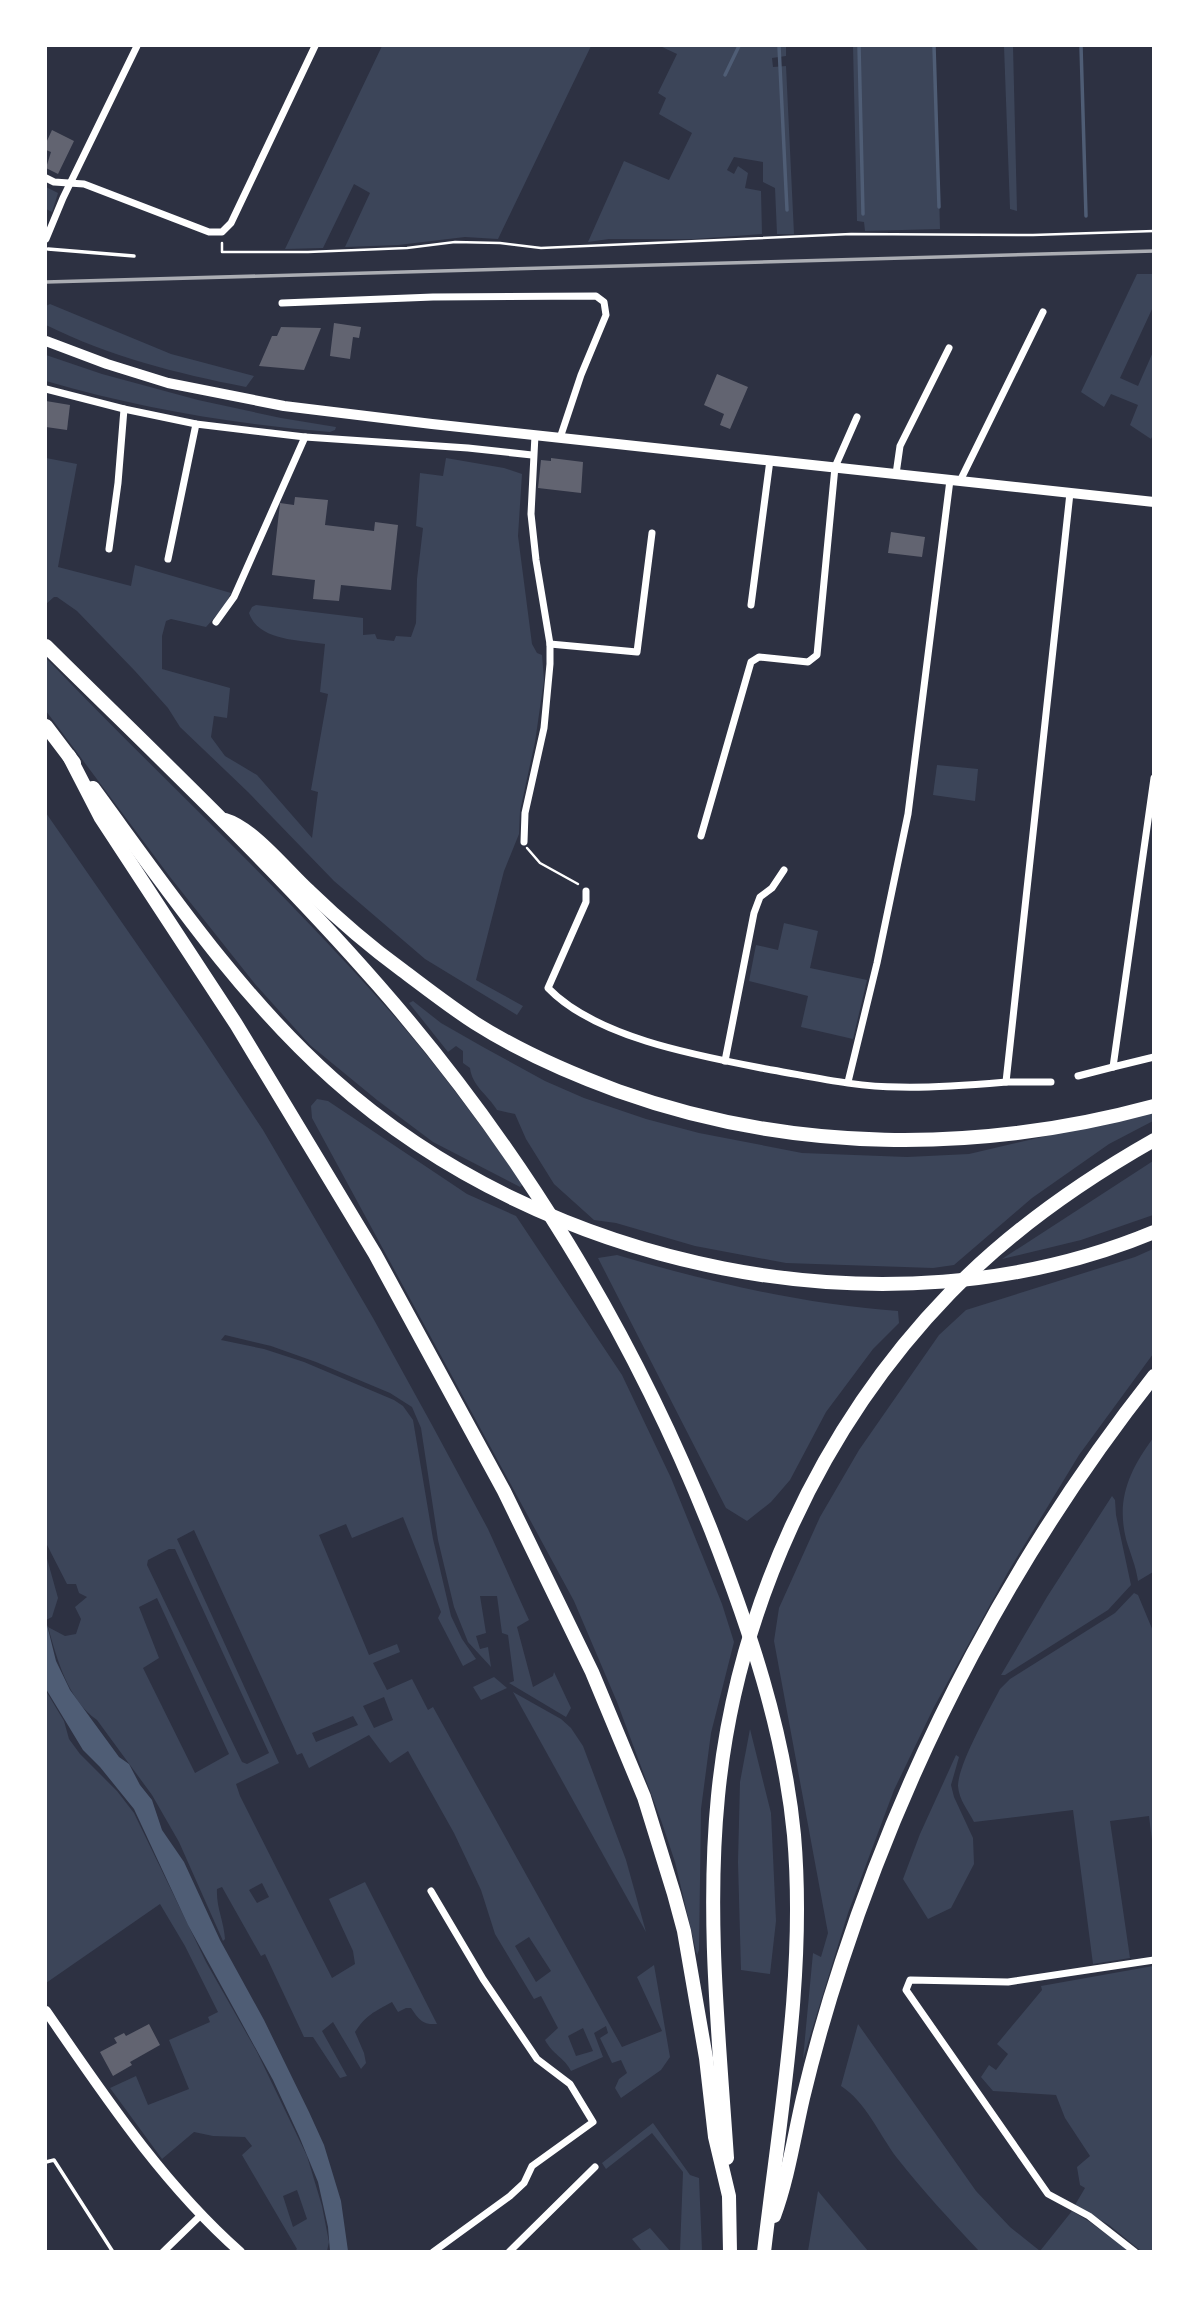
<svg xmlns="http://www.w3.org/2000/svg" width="1199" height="2297" font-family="'Work Sans',sans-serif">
<rect width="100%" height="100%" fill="#2d3142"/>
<!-- green -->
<g fill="#3c4559" fill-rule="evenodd">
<path d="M382 46H591L498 239 465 237 398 245 345 247 370 193 354 184 323 248 285 249Z"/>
<path d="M660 46H786V56L772 58 773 67 786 66 794 234H777L775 188 763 182V162L734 157 727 170 734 174 738 166 748 173 745 188 761 191 762 234 694 239H609L588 242 624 161 669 180 692 133 659 114 666 98 658 93 677 54Z"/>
<path d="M853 46H935L940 229 865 231 864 222 857 221Z"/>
<path d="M1004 46H1013L1017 211 1010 209Z"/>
<path d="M46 187 58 193 52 212 46 209Z"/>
<path d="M1137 274H1153V307L1120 378 1138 386 1153 352 1154 433 1151 439 1130 425 1138 405 1111 394 1104 407 1081 392Z"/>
<path d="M50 304 171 354 254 376 246 387C175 373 111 357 46 325V306Z"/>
<path d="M46 355 102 374 198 400 281 418 336 427 335 430 330 432C233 424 138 408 46 381Z"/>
<path d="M46 458 77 464 58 567 131 586 135 565 231 593 224 607 206 627 171 619 166 621 162 636V669L230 688 227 718 214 716 211 737 225 756 257 775 312 838 318 792 311 790 328 694 320 692 325 644C301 640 258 641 249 613L252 607 256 605 363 618V635L375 634 377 639 394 641 396 636 411 637 416 623 417 579 423 528 416 526 420 473 443 476 446 458 504 468 522 474 518 536 532 644 537 653 542 655 544 680 535 742 520 811 519 834 504 871 476 980 523 1006 517 1015 425 959 334 881 248 792 180 727 168 708 135 671 77 611 57 597H54L46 604Z"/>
<path d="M46 658C158 775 279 886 387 1008 436 1063 480 1124 523 1184L520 1187 433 1142 377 1100 310 1045 255 984 170 877 46 711Z"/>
<path d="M937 765 978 769 975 801 933 795Z"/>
<path d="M46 813 202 1038 263 1130 373 1318 432 1425 488 1529 529 1620 517 1627 533 1687 553 1676 554 1672 571 1708 566 1717 509 1683 514 1681 508 1635 502 1633 497 1596H480L486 1633 476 1636 480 1649 488 1647 491 1667 468 1642 454 1607 438 1540 421 1428 412 1407 390 1393 316 1362 271 1346 225 1335 221 1340 264 1349 304 1362 394 1400 403 1406 413 1420 433 1539 451 1616 462 1639 476 1659 463 1666 438 1618 441 1612 403 1517 352 1538 346 1524 319 1535 369 1655 397 1644 400 1652 373 1663 387 1690 412 1679 428 1710 433 1707 622 2047 662 2031 637 1977 654 1965 670 2057 661 2070 621 2098 615 2088 619 2079 627 2073 621 2060 612 2063 600 2038 608 2033 606 2026 594 2033 603 2057 571 2071C564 2057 553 2055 545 2040L558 2028 541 1996 534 1999 495 1934 481 1890 454 1833 408 1751 390 1763 369 1735 309 1768 302 1753 297 1755 194 1530 177 1539 279 1763 236 1784 240 1796 332 1978 355 1964 353 1951 329 1899 365 1882 437 2024C423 2025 419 2020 411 2008H406L398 2012 392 2002C374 2012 366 2015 355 2032L364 2053 366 2063 361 2069 333 2022 322 2031 347 2076 340 2078 313 2037H304L265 1954 261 1956 222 1887 217 1889C216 1907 224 1921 225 1939L223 1941 179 1842 152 1795 97 1720C68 1700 57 1659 48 1627L65 1636 76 1634 81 1619 75 1607 87 1597 79 1593 76 1584H67L46 1543ZM169 1549H175L269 1753 247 1764 242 1762 147 1565 148 1560ZM157 1598 229 1754 195 1773 143 1668 159 1658 139 1607ZM384 1697 393 1720 374 1728 363 1706ZM353 1716 358 1725 316 1742 312 1733ZM262 1883 269 1897 257 1903 249 1890ZM529 1937 551 1971 536 1982 515 1946ZM583 2028 593 2051 576 2056 568 2036Z"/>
<path d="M784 923 818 931 810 968 867 980 853 1039 801 1027 808 996 749 981 756 945 778 950Z"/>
<path d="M413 1001 441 1023 483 1047 545 1081 584 1098 646 1119 699 1133 802 1153 907 1157 969 1154 1153 1111V1121L1109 1144 1032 1198 954 1265 933 1268 786 1263 695 1246 616 1223 594 1220 554 1184 526 1139 515 1114 497 1110C488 1095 472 1086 470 1068L463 1063V1051L456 1046 448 1052 409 1003Z"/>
<path d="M317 1099 328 1101 467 1194 516 1216 622 1375 671 1478 722 1604 734 1642 711 1733 701 1809 699 1950 697 1955 675 1862 662 1823 617 1702 574 1601 312 1118 311 1106Z"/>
<path d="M1153 1161V1215L1081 1240 1002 1259Z"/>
<path d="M1153 1249V1354L1079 1455 1008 1572 934 1707 894 1790 848 1913 803 2059 813 1953 821 1957 828 1933 774 1641 779 1608 820 1517 859 1450 939 1335 966 1310 1135 1257Z"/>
<path d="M617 1255C709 1282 801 1304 898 1311L899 1323 873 1349 826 1412 790 1480 771 1502 747 1521 726 1508 598 1258Z"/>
<path d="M1153 1438V1572L1138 1581C1136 1566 1130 1553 1126 1539 1116 1498 1130 1470 1153 1438Z"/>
<path d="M1112 1496 1115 1500 1116 1515 1131 1585 1108 1610 1005 1675H1001L1047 1597Z"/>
<path d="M46 1555 58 1598 52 1617 46 1620Z"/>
<path d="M1134 1593 1138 1595 1153 1631V1849L1149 1816 1110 1821 1130 1958 1093 1964 1073 1810 974 1822C968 1810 959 1800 958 1786 958 1765 989 1710 1000 1689L1010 1679 1115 1613Z"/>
<path d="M494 1677 507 1688 481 1700 473 1687Z"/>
<path d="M46 1691 64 1721 69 1739 80 1754 117 1791 134 1813 206 1962 257 2052 307 2156 322 2206 329 2242 327 2251H295L297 2249 242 2155 252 2146 245 2137 213 2136 194 2132 162 2159 110 2088 136 2076 148 2105 189 2089 169 2040 210 2022 208 2017 218 2012 185 1946 160 1904 46 1983ZM297 2190 307 2219 293 2227 283 2196Z"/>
<path d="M513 1692 561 1719 571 1728 583 1746 626 1860 646 1932Z"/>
<path d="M750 1729 771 1813 776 1921 770 1974 741 1970 738 1862 740 1782Z"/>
<path d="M956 1755 959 1757 951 1785 954 1797 973 1838 974 1864 951 1908 928 1919 903 1879 920 1834Z"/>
<path d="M1153 1966V2251H1141L1109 2225 1075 2205 1085 2188 1080 2185 1077 2167 1090 2156 1065 2118 1056 2095 993 2091 981 2077 989 2065 996 2070 1008 2054 997 2044 1042 1990 1041 1986Z"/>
<path d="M858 2024 976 2191 1010 2227 1040 2251 1072 2211 1090 2222 1129 2251H979C951 2221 923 2191 897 2158 879 2134 866 2102 841 2086Z"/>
<path d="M653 2123 690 2175 699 2178 702 2251H680L683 2172 652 2133 606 2169 602 2163Z"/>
<path d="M818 2191 868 2251H808Z"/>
<path d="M650 2228 670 2251H642L632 2239Z"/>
</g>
<!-- water -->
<path fill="#4f5d75" d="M46 1621 56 1661 70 1690 119 1757 129 1764 140 1785 152 1800 162 1830 184 1862 220 1940 264 2020 309 2112 324 2145 341 2201 348 2251H330L328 2227 318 2182 299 2136 273 2080 188 1925 134 1809 100 1767 83 1750 46 1689Z"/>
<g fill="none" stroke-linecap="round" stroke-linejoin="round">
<!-- stream -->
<g stroke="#4f5d75" stroke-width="3.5">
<path d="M779 46 787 210"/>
<path d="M859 46 863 214"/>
<path d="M934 46 939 207"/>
<path d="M1081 46 1086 216"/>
<path d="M725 75 739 46"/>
</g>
</g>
<!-- building -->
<g fill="#626471">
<path d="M52 130 74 141 58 174 46 168 51 152 46 150V143Z"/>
<path d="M334 323 361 327 359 338 353 337 350 359 330 356Z"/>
<path d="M281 327 321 328 304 370 259 366 272 336H277Z"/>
<path d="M717 374 748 387 730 429 720 425 724 414 704 405Z"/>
<path d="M46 401 70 405 67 430 46 427Z"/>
<path d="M551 458 583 462 581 493 538 488 541 460 551 461Z"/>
<path d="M295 497 328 500 325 525 374 531 375 522 398 525 391 590 341 585 339 601 313 599 315 580 272 575 280 503 294 505Z"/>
<path d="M891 532 925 537 922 557 888 553Z"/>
<path d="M149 2024 160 2045 130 2062 132 2065 113 2076 100 2052 117 2043 114 2038 124 2033 126 2036Z"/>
</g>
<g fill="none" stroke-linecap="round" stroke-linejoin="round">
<!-- path -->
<g stroke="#fff" stroke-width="2.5">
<path d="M222 243V252H308L407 248 455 242 500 243 541 248 851 234 1033 235 1154 231"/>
<path d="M527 848 540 863 578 884"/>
</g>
<!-- service -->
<g stroke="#fff" stroke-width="3.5">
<path d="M48 249 134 256"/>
<path d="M46 2162 54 2160 113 2252"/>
</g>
<!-- minor -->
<g stroke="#fff" stroke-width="7">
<path d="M46 178 54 182 84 184 209 232H222L231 223 315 46"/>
<path d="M46 239 63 198 137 46"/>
<path d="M282 303 433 297 596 296 604 302 606 315 581 375 560 438"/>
<path d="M46 389 124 409 196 424 305 437"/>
<path d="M896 474 900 446 949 348"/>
<path d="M960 481 1043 312"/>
<path d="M109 549 118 483 124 409"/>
<path d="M168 559 196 424"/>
<path d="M751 605 770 460"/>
<path d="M216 622 234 597 305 437 468 448 532 455"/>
<path d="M550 644 637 652 652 533"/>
<path d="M1154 778 1113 1067 1154 1057"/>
<path d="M701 836 751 662 759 657 808 662 817 655 835 467 857 417"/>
<path d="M524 842 525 813 544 728 550 664V644L536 560 531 514 535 435"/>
<path d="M586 891V902L548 988C597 1039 704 1057 772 1070 813 1077 856 1087 899 1087 935 1088 970 1085 1006 1082"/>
<path d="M725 1061 754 913 760 897 772 888 784 870"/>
<path d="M1078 1076 1113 1067"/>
<path d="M848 1082 877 963 908 814 950 480"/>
<path d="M1051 1082H1006L1070 493"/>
<path d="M431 1891 483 1979 537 2059 570 2084 593 2122 532 2166 524 2183 510 2196 433 2252"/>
<path d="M163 2252 201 2215"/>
<path d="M509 2252 595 2167"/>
<path d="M1135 2252 1089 2216 1048 2194 906 1990 910 1980 1008 1982 1154 1960"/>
</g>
<!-- tertiary -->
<path stroke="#fff" stroke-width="10" d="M46 2011C104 2095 162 2183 240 2252"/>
<!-- secondary -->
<path stroke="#fff" stroke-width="10" d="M46 341 107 364 168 383 284 406 432 424 1154 502"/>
<!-- motorway -->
<g stroke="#fff" stroke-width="14">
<path d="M46 646C158 757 274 866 378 985 519 1146 632 1331 711 1530 749 1628 784 1730 794 1835 806 1973 780 2114 764 2252"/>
<path d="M46 726 74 763"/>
<path d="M69 756 101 818 236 1024 375 1254 504 1491 592 1672 644 1797 674 1894 684 1931 706 2058 715 2137 729 2196 730 2252"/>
<path d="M93 788C167 889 239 995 333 1079 545 1269 888 1343 1154 1232"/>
<path d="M225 820C253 828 287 871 309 891 338 919 369 946 402 970 426 988 449 1006 475 1023 519 1051 569 1073 618 1091 791 1153 977 1154 1154 1106"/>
<path d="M727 2158C719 2038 706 1917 718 1796 736 1611 820 1427 950 1293 1009 1232 1080 1182 1154 1140"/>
<path d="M774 2216C788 2178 794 2137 803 2098 814 2052 827 2006 842 1961 911 1750 1016 1551 1154 1376"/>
</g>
<!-- rail -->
<path stroke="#abadb3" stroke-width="3.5" d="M46 282 1154 251"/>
</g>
<!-- border -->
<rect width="1199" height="2297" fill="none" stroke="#ffffff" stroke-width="94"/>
</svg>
